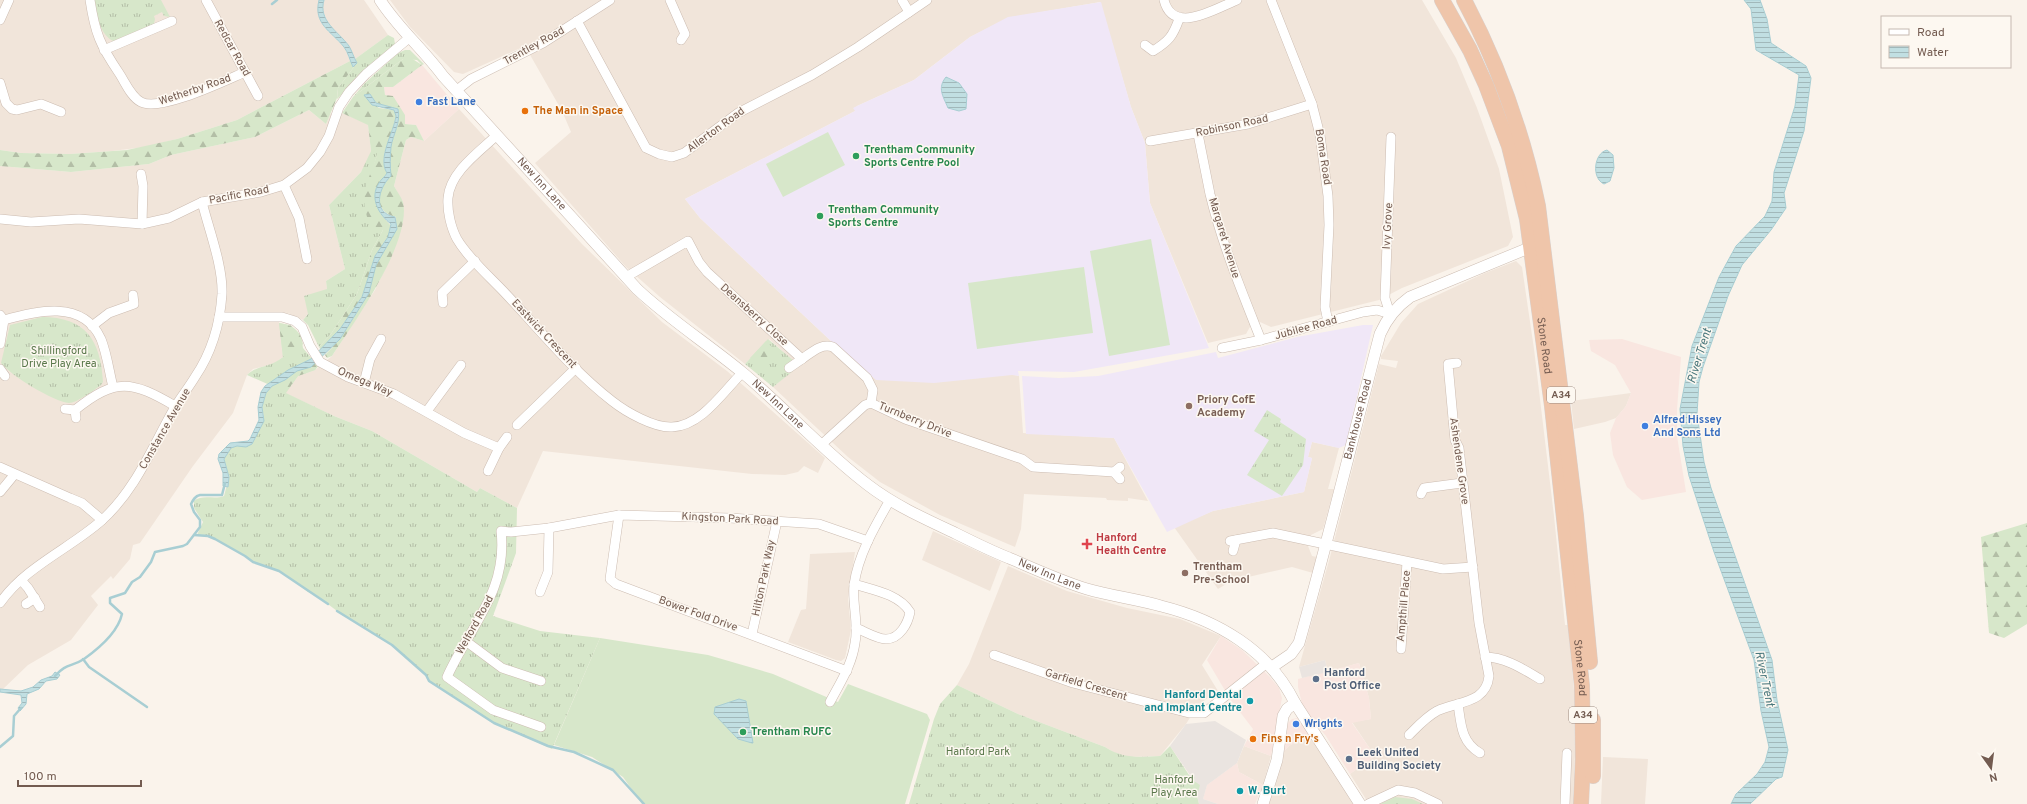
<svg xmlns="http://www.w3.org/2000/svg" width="2027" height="804" font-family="Overpass,sans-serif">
<defs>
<pattern id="grass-tufts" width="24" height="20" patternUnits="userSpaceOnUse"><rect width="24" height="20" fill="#d7e7ca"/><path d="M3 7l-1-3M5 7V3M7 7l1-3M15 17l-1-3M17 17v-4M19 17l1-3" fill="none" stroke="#b3bea6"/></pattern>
<pattern id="forest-firs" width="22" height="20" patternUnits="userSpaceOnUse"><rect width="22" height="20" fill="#d7e7ca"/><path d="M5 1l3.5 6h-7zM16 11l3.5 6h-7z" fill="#b3bea6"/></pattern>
<pattern id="water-rules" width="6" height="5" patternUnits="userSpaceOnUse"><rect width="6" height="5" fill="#c1dfe2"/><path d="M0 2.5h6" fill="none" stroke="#a1b8ba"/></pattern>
</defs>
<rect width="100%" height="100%" fill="#faf3eb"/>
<!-- residential -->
<g fill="#f1e5da">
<path d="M0 0H319L318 15 325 28 345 48 350 61 237 120 177 139 145 147 112 151 70 154 21 153 0 150Z"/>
<path d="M324 0H364L388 35 355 59 349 46 329 25 322 8Z"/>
<path d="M390 0H1422L1456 58 1477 108 1499 169 1513 237 1508 246 1402 288 1379 300 1271 327 1260 322 1251 325 1246 334 1208 343 1150 203 1145 143 1131 107 1100 2 1008 18 970 37 914 80 857 106 855 111 685 199 700 218 832 342 1019 376 1023 433 1114 438 1148 501 1128 498V501L1107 500 1106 498 1024 494 1021 529 1015 547 940 515 880 482 848 457 773 387 792 371 793 361 769 339 745 364 660 297 626 267 535 163 571 132 562 111 525 46 463 74 454 72 410 27Z"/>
<path d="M459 109 582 244 662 322 727 371 825 458 818 473 804 466 798 472 785 475 752 474 543 451 517 508 480 488 477 492 372 431 334 416 285 393 298 376 315 370 332 356 375 290 391 257 403 202 394 186 406 140 411 137 424 141Z"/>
<path d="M309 110 326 124 330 114 342 113 368 124 371 151 369 158 361 172 329 205 345 269 326 281 327 289 303 320 288 313 278 312 283 357 274 364 253 369 247 375 233 413 193 466 140 543 133 545 130 559 113 579 111 576 91 596 98 605 71 640 28 665 3 689H0V166L71 172 149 164 171 155 255 137Z"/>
<path d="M1516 261 1522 267 1534 349 1554 516 1565 625H1568L1574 690 1575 756 1573 804H1369L1350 774 1375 756 1352 722 1371 719 1369 698 1359 663 1328 672 1325 660 1299 667 1330 557 1379 364 1396 368 1398 361 1381 359V356L1401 323 1418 304 1485 273Z"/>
<path d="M1631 393 1626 406 1616 418 1605 422 1574 429 1571 401Z"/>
<path d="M1312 442 1339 448 1328 489H1334L1323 529 1311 535 1308 546 1312 556 1317 557 1313 573 1292 567 1231 581 1218 589 1174 527 1213 511 1304 492 1312 458 1308 457Z"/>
<path d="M933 531 1001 562 990 591 922 560Z"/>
<path d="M855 552 848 598 851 630 845 658 841 661 836 660 788 642 801 610 806 609 810 554Z"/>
<path d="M1008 566 1067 591 1127 608 1180 619 1221 636 1202 665 1218 691 1198 705 1186 724 1160 756 1127 757 1117 754 1105 747 1018 714 957 685 969 664Z"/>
<path d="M1310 734 1356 804H1269L1284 751 1289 746Z"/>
<path d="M1244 746 1271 756 1263 785 1239 772 1237 763Z"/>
<path d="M1603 757 1648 759 1645 804H1601Z"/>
</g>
<!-- commercial -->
<g fill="#f9e6e0">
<path d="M422 65 459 109 424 141 416 125 405 124 385 95 384 87H393Z"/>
<path d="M1622 339 1681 357 1677 410V436L1686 492 1642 500 1627 487 1613 455 1610 433 1616 418 1626 406 1631 393 1615 365 1591 351 1589 340Z"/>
<path d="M1221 636 1242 650 1269 676 1279 688 1282 698 1271 756 1244 746 1253 729 1230 699 1207 660Z"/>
<path d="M1359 663 1369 698 1371 719 1352 723 1375 756 1350 774 1326 736 1311 718 1302 704 1298 687V679Z"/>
<path d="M1298 718 1301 720 1310 734 1289 746 1284 751 1288 723 1292 719Z"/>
<path d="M1237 763 1239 772 1263 785 1255 804H1218L1203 799 1207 785Z"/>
</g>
<!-- industrial -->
<g fill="#eae4e0">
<path d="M1325 660 1328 672 1302 678 1299 667Z"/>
<path d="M1215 721 1246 740 1237 763 1207 785 1203 799 1218 804H1199L1194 781 1170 746 1186 724Z"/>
</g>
<!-- education -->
<g fill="#f0e7f7">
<path d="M1101 2 1131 107 1145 143 1150 203 1209 348 1074 372 1018 371 1019 376 1012 375 934 383 876 380 832 342 700 218 685 199 855 111 853 108 857 106 914 80 970 37 1008 17Z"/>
<path d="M1363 325H1373L1346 445 1339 448 1312 442 1308 457 1312 458 1304 492 1213 511 1167 532 1114 438 1026 434 1022 376 1059 378 1098 376 1216 352 1218 358 1297 337Z"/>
</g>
<!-- grass -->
<g fill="url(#grass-tufts)">
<path d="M95 0H161L170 17 164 16 162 12 154 16 155 19 154 24 113 41C99 33 98 17 94 2Z"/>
<path d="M388 35 394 38 395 44 337 99 338 88 357 63 355 59Z"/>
<path d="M405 50H410L424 64 422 65 417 60 403 59 353 97 365 83 398 53Z"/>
<path d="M371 151H377V155L372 172 383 230 372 250 357 294 331 334 319 347 308 325 303 320 308 314 304 296 327 289 326 281 345 269 329 205 361 172Z"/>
<path d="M42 317C85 317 101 340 103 382L101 385C94 390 77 403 69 403 54 402 10 375 1 363L10 325Z"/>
<path d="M279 323 290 325 296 330 301 336 303 348 318 366 315 370 298 376 286 393 334 416 372 431 477 492 480 488 517 508 516 553 493 616 540 631 600 638 552 749 494 723 429 681 426 675 392 645 337 611 316 595 308 592 285 574 253 562 245 556 215 539 208 536 197 535 203 522 194 508V501C202 494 215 500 224 496L229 477 224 459 231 448 255 439 264 417 262 407 266 393 272 386 247 375C257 365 270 368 283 357Z"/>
<path d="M768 339 794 361 793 371 773 387 745 364Z"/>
<path d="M1267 410 1281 419 1280 422 1306 439 1303 465 1282 496 1247 475 1269 440 1254 431Z"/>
<path d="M957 685 1018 714 1105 747C1124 759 1138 757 1160 756L1170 746 1189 775 1195 777 1194 781 1200 785 1197 796 1199 804H909L934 719 940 704Z"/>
<path d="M1395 797 1412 799 1423 804H1380Z"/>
</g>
<!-- forest -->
<g fill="url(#forest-firs)">
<path d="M411 58 422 65 393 87H384L385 95 393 96 405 115V124L416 125 424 141 411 137 406 140 394 186C397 191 401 197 403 202 412 242 354 323 332 356L327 358 325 355 340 339 369 293 375 265 394 234 396 217C372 211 377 189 391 176 390 166 390 157 391 147 393 134 401 123 397 109L376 103 370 94 365 95 379 108 394 110 396 113C397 129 376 156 387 173L378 185 375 202 380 213 391 226 388 237 375 256 362 297 340 329 321 350 319 347 331 334 357 294 372 250 383 230 369 224C359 191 367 186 377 155V151H371L368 125 342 113 353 97 403 59Z"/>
<path d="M350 61 353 67 357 63 338 88 337 98 326 124 309 110 255 137 171 155 149 164 71 172 0 166V150L21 153 70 154 127 150 177 139 237 120Z"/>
<path d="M279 323C292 325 300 330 303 344L299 349 283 357Z"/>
<path d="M766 341 774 349 775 356 771 363 761 365 750 358Z"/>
<path d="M315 363 318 366 315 370 298 376 285 393 272 386 285 380 297 371 311 367Z"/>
<path d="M2027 523V624L2004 638 1989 633 1981 537Z"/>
</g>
<!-- pitch -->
<g fill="#d7e7ca">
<path d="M828 132 845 165 783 197 766 164Z"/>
<path d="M1151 239 1170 345 1109 356 1090 251Z"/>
<path d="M1084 267 1093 333 977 349 968 283Z"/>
<path d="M600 638 708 655 773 674 838 702 848 684 927 714 930 720 905 804H642L623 777 592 757 554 745Z"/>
</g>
<!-- water -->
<g fill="url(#water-rules)" stroke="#a8ced3">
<path d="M319 0H324C318 21 338 31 349 46 352 51 354 58 357 63L353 67C350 61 348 52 344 47 331 31 313 24 319 0Z"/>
<path d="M1744 0H1760L1767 19 1771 43 1806 66 1811 78 1804 131 1784 193 1786 208 1771 230 1742 265 1728 296 1703 367 1699 382 1697 414 1704 462 1711 488 1772 660 1777 700 1788 750 1782 777 1776 779 1750 804H1731L1736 794 1757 774 1765 762 1769 747 1761 711 1754 660 1714 552 1689 476 1683 446 1680 409 1692 346 1719 277 1736 246 1765 216 1772 201 1774 172 1795 106 1799 75 1756 50 1751 9Z"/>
<path d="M946 77 959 83 967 94 966 109 959 111 948 108C943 96 937 88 946 77Z"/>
<path d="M370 94 376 103 398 109C401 123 393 134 391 147 390 157 390 166 391 176 378 188 372 213 395 217L397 229 376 265 369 293 340 339 311 367 297 371 285 380 272 386 266 393 262 407 264 421 252 444 246 447 237 446 231 448 224 459 229 477 228 487 223 486V473L218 459 219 454 230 443 248 441 250 439 259 420 258 407 261 392 265 386 288 370 311 359 340 329 362 297 375 256 388 237 391 224C379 215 369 198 379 183 381 179 385 177 387 173 377 158 394 132 396 116L394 110 372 105 364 95Z"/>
<path d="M1607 150 1613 155 1614 168 1610 181 1604 184C1591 178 1594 153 1607 150Z"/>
<path d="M55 672 60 675 57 679 46 681 39 689 27 694 26 704 20 711 18 708 22 703 21 695 0 692V689L21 691 33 687 41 680 52 676Z"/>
<path d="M739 699 746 701 753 743H752L738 739 714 714 715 707Z"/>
</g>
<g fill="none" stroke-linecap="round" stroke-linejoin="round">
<!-- stream -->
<g stroke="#a8ced3" stroke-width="2.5">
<path d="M272 4 277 0"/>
<path d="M194 535 208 536 215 539 245 556 253 562 279 571 328 604"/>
<path d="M337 611 392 645 426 675 429 681 494 723 548 746 574 752 613 770 644 804"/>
<path d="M83 659 89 667 147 707"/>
<path d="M55 676C66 663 72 667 84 659 98 649 118 632 122 614L110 603V598L125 593 132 582 140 577 151 562 155 552 183 546 187 544 200 527V520L194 512 191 504C193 500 195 496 200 495H222L225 483"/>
<path d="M0 747 13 736 14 716 21 708"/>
</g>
<defs>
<g id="minor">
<path d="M90 0C95 33 100 45 119 73 125 82 131 97 141 102 160 112 224 81 245 72"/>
<path d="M206 0 258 96"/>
<path d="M670 0 685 34 681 40"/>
<path d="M902 0 909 12"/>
<path d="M1164 0C1173 36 1216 8 1237 0"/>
<path d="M1271 0 1312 104 1320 135 1328 196 1329 225 1325 307 1328 322"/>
<path d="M0 20 9 0"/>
<path d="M577 21 646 148 659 154 672 157 684 153 738 113 812 75 858 47 927 0"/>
<path d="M1145 45 1153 51C1169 41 1173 36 1179 19"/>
<path d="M104 50 172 21"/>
<path d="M0 83 6 103 12 109 17 110 41 104 61 112"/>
<path d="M457 90 471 79 543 43 610 0"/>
<path d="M1198 134C1202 154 1206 174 1210 194 1222 244 1242 292 1261 340"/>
<path d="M497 135C479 152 450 172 448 198 447 211 451 228 457 239 468 258 490 277 505 293 540 330 572 370 612 401 626 412 654 428 672 427 701 426 723 392 742 373"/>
<path d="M1150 141 1248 124 1312 104"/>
<path d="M141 174 143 186 142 224"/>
<path d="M284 185 299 218 307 259"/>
<path d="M0 219 31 222 79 219 142 224 169 218 202 202 261 192 284 185 307 168 320 152 329 136 339 107 349 92 366 74 409 38"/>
<path d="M626 277 688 241 699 262 707 272 802 359C812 352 821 343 833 347L867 378 873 390 871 403"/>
<path d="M443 303 442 293 475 261"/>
<path d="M1390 314 1385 298 1391 137"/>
<path d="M0 315 4 320 0 344"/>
<path d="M219 317H282L295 321 302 327 310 346 320 362 348 377 394 394 464 433 499 448"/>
<path d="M4 320C36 311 83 299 101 339 107 354 109 371 113 387"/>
<path d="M92 326 109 313 134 304 133 295"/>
<path d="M1222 348 1261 340 1363 312 1377 310 1390 314"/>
<path d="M789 368 802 359"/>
<path d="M0 369 5 376"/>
<path d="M364 383 370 359 381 339"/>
<path d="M65 409 75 410"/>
<path d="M427 411 461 365"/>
<path d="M76 418 75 410C116 377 132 381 175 406"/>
<path d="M517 425 576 368"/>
<path d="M821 445 865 405 871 403 905 419 1022 459 1033 467 1114 472 1120 467"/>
<path d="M0 467 70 498 82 503 102 520"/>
<path d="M488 471 499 448 507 437"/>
<path d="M1114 472 1120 479"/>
<path d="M0 492 14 475"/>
<path d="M1421 494 1424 488 1462 483"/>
<path d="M619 515 610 579 616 584 847 671"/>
<path d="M1230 541 1273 533 1443 569 1473 567"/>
<path d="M1233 551 1236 540"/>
<path d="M21 580 28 588 40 607"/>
<path d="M854 584C873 590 899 594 910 612 908 623 900 639 886 639 877 639 864 631 856 628"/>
<path d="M540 592 548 572 549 528"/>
<path d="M0 603C25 567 69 549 101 521 136 490 152 447 175 407 181 397 189 387 195 377 212 352 220 324 222 294 223 266 209 230 202 202"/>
<path d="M26 604 35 598"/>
<path d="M752 634 777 521"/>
<path d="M467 642 502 668 541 681"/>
<path d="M1401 649 1407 562"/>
<path d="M994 655 1073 683 1189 713H1204L1267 663"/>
<path d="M1485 657C1505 657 1523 669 1540 679"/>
<path d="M830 702C840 683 852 665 855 643 859 624 852 604 854 585 858 555 875 526 890 500"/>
<path d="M1458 704C1461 724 1461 742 1480 753"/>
<path d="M541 727 493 710 447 677C470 626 508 591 501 531L511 532 549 528 619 515 730 518 819 524 868 541"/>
<path d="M1409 735C1418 726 1426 717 1437 711 1458 701 1486 704 1489 676L1479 623 1459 448 1455 440 1448 364 1457 363"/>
<path d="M1368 804 1398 790 1415 793 1438 804"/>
<path d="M1565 804 1567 753"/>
</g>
<g id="tertiary">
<path id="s1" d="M380 0C398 28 423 49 443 76L637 289C670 320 708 344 743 373 786 409 823 451 868 485 894 505 925 519 955 533 973 542 991 551 1009 558 1035 569 1061 581 1087 589 1111 596 1137 599 1161 606 1217 620 1269 650 1295 703L1360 804"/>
<path id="s2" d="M1272 667 1291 654 1299 643C1328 541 1353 437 1380 334 1387 318 1396 307 1410 297L1536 245"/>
<path d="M1263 804 1277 760 1283 716 1287 709 1295 703"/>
</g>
<g id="trunk">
<path id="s3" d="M1442 0 1470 50 1486 85 1509 146 1527 219 1552 406 1582 686 1583 759 1581 804"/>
<path d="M1464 0C1499 66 1523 133 1538 206L1576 516 1590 662"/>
<path d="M1593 776V720"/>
</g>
</defs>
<!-- minor casing -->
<use href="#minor" stroke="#ccbcb1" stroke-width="10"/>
<!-- tertiary casing -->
<use href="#tertiary" stroke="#ccbcb1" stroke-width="12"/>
<!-- trunk casing -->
<use href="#trunk" stroke="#d8d1ce" stroke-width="16"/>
<!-- minor -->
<use href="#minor" stroke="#fff" stroke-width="9"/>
<!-- tertiary -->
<use href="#tertiary" stroke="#fff" stroke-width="11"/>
<!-- trunk -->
<use href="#trunk" stroke="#efc5aa" stroke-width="15"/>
</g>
<!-- markers -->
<g fill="#3f7fe0" stroke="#fdf8f1" stroke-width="1.5">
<circle cx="419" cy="102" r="4"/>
<circle cx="1645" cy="426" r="4"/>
<circle cx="1296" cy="724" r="4"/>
</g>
<g fill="#e8710a" stroke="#fdf8f1" stroke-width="1.5">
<circle cx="525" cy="111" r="4"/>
<circle cx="1253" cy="739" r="4"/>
</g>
<g fill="#2e9e5b" stroke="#fdf8f1" stroke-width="1.5">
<circle cx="856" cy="156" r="4"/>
<circle cx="820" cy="216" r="4"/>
<circle cx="743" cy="732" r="4"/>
</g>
<g fill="#8d6e63" stroke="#fdf8f1" stroke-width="1.5">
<circle cx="1189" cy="406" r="4"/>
<circle cx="1185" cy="573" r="4"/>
</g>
<path fill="#e0444e" stroke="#fdf8f1" stroke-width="1.5" d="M1085 538h4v4h4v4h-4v4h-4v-4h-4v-4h4z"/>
<g fill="#5c6f8a" stroke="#fdf8f1" stroke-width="1.5">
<circle cx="1316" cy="679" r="4"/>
<circle cx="1349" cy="759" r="4"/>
</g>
<g fill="#0f9aa8" stroke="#fdf8f1" stroke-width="1.5">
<circle cx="1250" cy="701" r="4"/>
<circle cx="1240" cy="791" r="4"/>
</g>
<g text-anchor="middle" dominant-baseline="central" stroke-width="3" stroke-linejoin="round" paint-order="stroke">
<!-- shield labels -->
<g fill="#fdf8f1" stroke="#9c8a80" stroke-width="1">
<rect x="1547" y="387" width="28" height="16" rx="3"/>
<rect x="1569" y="707" width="28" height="16" rx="3"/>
</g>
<g font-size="10" font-weight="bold" fill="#735b50">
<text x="1561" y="395">A34</text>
<text x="1583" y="715">A34</text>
</g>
<!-- street labels -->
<g font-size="11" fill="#735b50" stroke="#fdf8f1">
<text transform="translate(534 46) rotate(-29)">Trentley Road</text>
<text transform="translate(232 48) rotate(61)">Redcar Road</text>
<text transform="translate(195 90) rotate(-19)">Wetherby Road</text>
<text transform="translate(1232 126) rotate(-12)">Robinson Road</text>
<text transform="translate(716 130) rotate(-36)">Allerton Road</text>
<text transform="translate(1323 157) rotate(81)">Boma Road</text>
<text stroke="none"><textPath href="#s1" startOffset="245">New Inn Lane</textPath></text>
<text transform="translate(239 195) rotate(-11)">Pacific Road</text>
<text transform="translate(1388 226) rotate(-87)">Ivy Grove</text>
<text transform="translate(1224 238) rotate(73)">Margaret Avenue</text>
<text transform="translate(754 315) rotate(42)">Deansberry Close</text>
<text transform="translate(1306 328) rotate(-15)">Jubilee Road</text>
<text transform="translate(544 334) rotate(47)">Eastwick Crescent</text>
<text stroke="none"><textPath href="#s3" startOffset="364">Stone Road</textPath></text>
<text transform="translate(365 382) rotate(23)">Omega Way</text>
<text stroke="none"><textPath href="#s1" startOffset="569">New Inn Lane</textPath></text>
<text stroke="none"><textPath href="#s2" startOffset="268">Bankhouse Road</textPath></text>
<text transform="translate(915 420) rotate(22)">Turnberry Drive</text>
<text transform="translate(165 429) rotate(-60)">Constance Avenue</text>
<text transform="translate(1459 461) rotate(82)">Ashendene Grove</text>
<text transform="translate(730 519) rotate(3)">Kingston Park Road</text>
<text stroke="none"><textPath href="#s1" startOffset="893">New Inn Lane</textPath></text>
<text transform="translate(764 578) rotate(-78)">Hilton Park Way</text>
<text transform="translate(1404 606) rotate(-85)">Ampthill Place</text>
<text transform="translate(698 614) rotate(20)">Bower Fold Drive</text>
<text transform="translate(475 625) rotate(-61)">Welford Road</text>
<text stroke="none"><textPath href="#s3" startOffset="688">Stone Road</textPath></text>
<text transform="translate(1086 685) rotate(17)">Garfield Crescent</text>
</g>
<!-- shop labels -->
<g font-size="11" font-weight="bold" fill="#366cbe" stroke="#fdf8f1" text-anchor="start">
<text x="427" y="102">Fast Lane</text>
<text x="1653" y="420">Alfred Hissey<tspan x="1653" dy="13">And Sons Ltd</tspan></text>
<text x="1304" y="724">Wrights</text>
</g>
<!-- food labels -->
<g font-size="11" font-weight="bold" fill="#c56008" stroke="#fdf8f1" text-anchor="start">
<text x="533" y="111">The Man in Space</text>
<text x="1261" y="739">Fins n Fry's</text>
</g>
<!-- leisure labels -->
<g font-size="11" font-weight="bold" fill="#27864d" stroke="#fdf8f1" text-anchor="start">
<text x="864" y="150">Trentham Community<tspan x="864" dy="13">Sports Centre Pool</tspan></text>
<text x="828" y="210">Trentham Community<tspan x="828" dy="13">Sports Centre</tspan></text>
<text x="751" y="732">Trentham RUFC</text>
</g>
<!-- park labels -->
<g font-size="11" fill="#59774a" stroke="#fdf8f1">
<text x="59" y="351">Shillingford<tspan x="59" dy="13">Drive Play Area</tspan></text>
<text x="978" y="752">Hanford Park</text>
<text x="1174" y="780">Hanford<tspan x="1174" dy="13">Play Area</tspan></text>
</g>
<!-- education labels -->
<g font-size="11" font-weight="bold" fill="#785e54" stroke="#fdf8f1" text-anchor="start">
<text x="1197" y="400">Priory CofE<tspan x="1197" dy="13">Academy</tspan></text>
<text x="1193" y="567">Trentham<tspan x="1193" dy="13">Pre-School</tspan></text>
</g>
<!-- health labels -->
<g font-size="11" font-weight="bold" fill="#be3a42" stroke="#fdf8f1" text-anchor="start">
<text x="1096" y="538">Hanford<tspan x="1096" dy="13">Health Centre</tspan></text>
</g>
<!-- service labels -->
<g font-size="11" font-weight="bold" fill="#4e5e75" stroke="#fdf8f1" text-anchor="start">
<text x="1324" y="673">Hanford<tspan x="1324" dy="13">Post Office</tspan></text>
<text x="1357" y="753">Leek United<tspan x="1357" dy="13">Building Society</tspan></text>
</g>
<!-- culture labels -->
<g font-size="11" font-weight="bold" fill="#0d838f" stroke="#fdf8f1" text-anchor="end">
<text x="1242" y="695">Hanford Dental<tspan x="1242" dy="13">and Implant Centre</tspan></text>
<text x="1248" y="791" text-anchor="start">W. Burt</text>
</g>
<!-- water labels -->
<g font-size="12" font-style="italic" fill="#49777c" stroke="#fdf8f1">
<text transform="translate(1700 356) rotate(-73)">River Trent</text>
<text transform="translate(1764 679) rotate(78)">River Trent</text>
</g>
</g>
<!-- legend -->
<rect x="1881" y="16" width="130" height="52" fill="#fdf8f1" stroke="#c6b9b1"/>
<rect x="1889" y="29" width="20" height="6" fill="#ffffff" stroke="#c6b9b1"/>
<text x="1917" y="36" font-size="12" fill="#735b50">Road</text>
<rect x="1889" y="46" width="20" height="12" fill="url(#water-rules)" stroke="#c6b9b1"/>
<text x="1917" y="56" font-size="12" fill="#735b50">Water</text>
<!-- north arrow -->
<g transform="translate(1991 768) rotate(166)" stroke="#fdf8f1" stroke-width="3" paint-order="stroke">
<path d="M0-3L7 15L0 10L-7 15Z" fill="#735b50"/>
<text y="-6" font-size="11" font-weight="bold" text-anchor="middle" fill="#735b50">N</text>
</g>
<!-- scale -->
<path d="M18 780v6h123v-6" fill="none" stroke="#735b50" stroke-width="2"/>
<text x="24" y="780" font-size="12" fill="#735b50" stroke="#fdf8f1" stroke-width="3" paint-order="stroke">100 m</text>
</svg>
